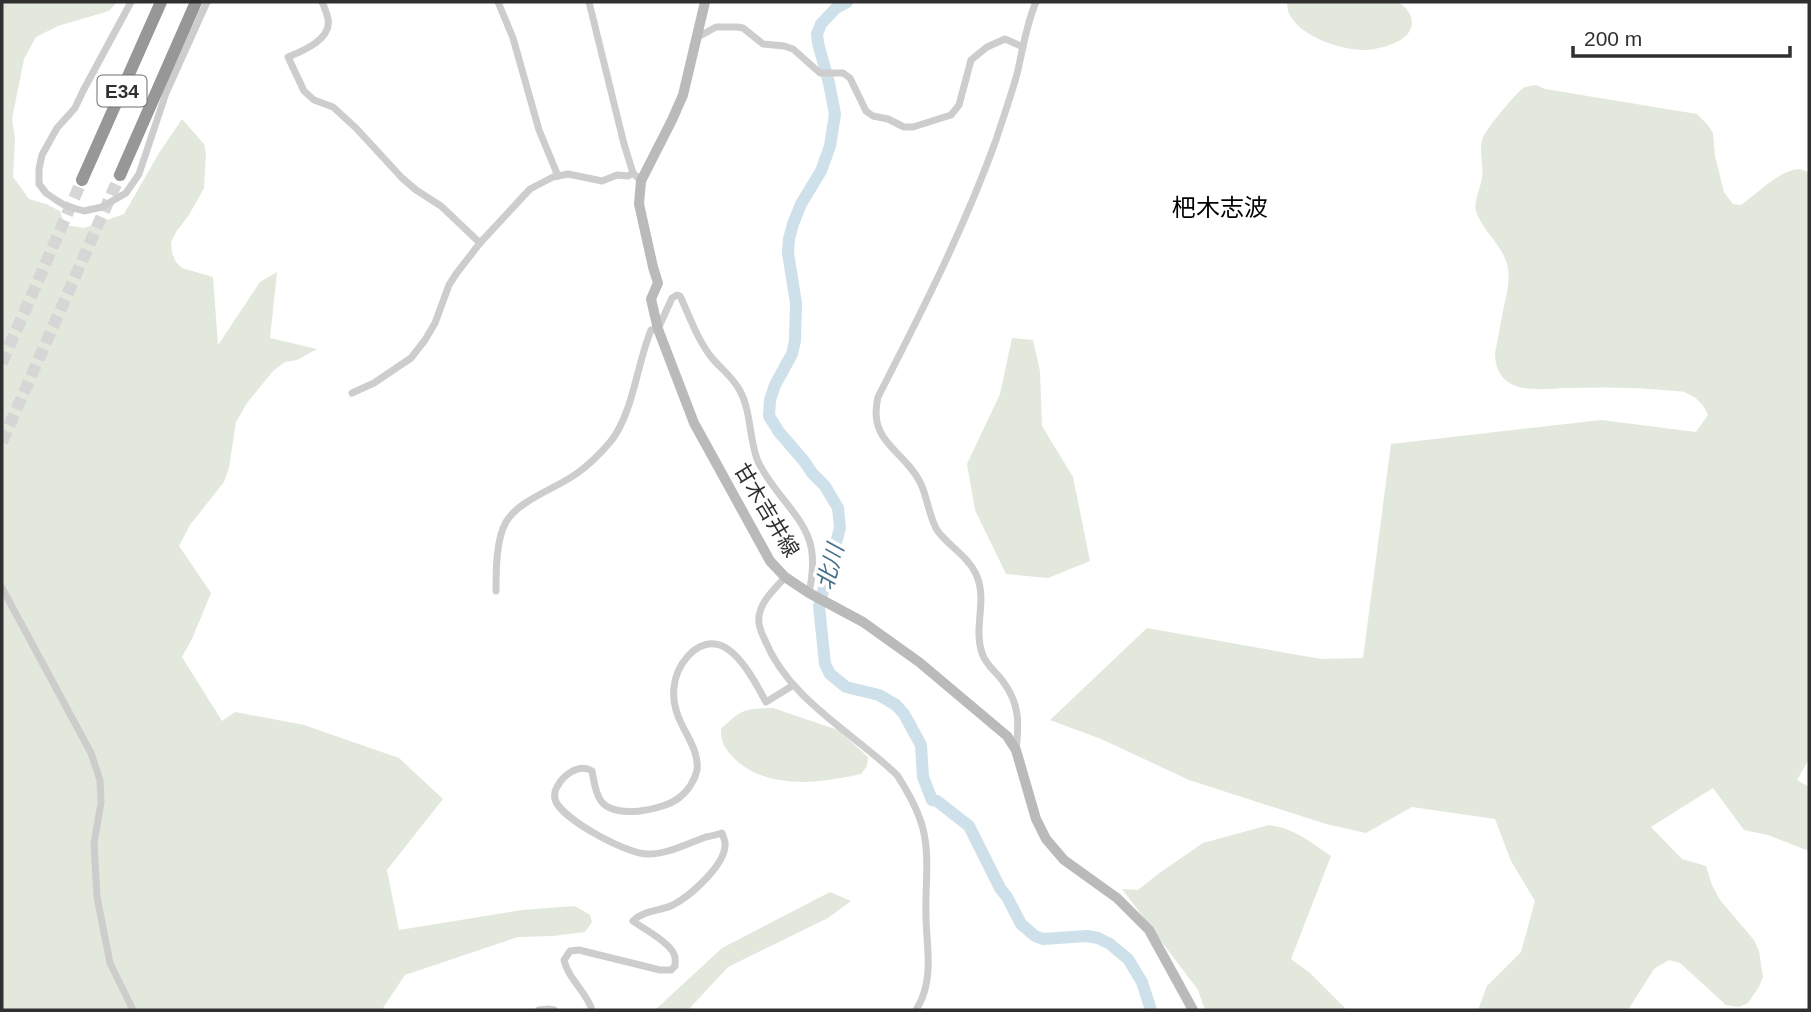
<svg xmlns="http://www.w3.org/2000/svg" width="1811" height="1012" font-family="Arial,'Noto Sans JP',sans-serif">
<rect width="100%" height="100%" fill="#fff"/>
<!-- green -->
<g fill="#e3e8dd">
<path d="M2 2H117L109 11 58 26 36 37 24 59 12 119 15 139 13 177 29 199 46 204 60 211 65 225 84 228 124 214 159 153 182 119 204 144 206 154 204 188 189 215 176 232 171 242 172 253 176 262 182 268 213 277 218 345 260 282 277 272 270 338 317 349 297 360 285 362 273 371 247 403 236 422 229 468 224 482 190 525 179 546 211 593 192 639 182 657 222 721 235 712 304 725 399 758 443 799 387 870 399 930 522 910 575 906 590 915 592 922 585 932 553 936 518 937 405 975 383 1008 384 1010H2Z"/>
<path d="M1287 2H1396C1404 5 1408 9 1411 17 1417 37 1391 46 1375 49 1350 54 1299 38 1289 13 1288 12 1287 3 1287 2Z"/>
<path d="M1536 85 1545 89 1697 114 1708 125 1713 133 1715 156 1724 192 1733 204 1741 205C1756 194 1780 170 1799 169 1801 169 1807 172 1809 172V759L1797 780 1809 787V851L1768 835 1744 830 1713 788 1651 827 1682 859 1706 866 1712 885 1720 900 1754 940 1759 951 1763 977 1759 987 1748 1003 1739 1007 1726 1005 1680 963 1669 960 1654 969 1628 1010H1478L1487 986 1521 952 1535 901 1511 861 1495 819 1412 807 1366 833 1326 824 1189 780 1101 739 1050 720 1147 628 1321 659 1363 658 1391 444 1601 420 1696 432 1708 415C1704 404 1696 397 1686 393 1679 390 1682 392 1675 391 1638 387 1604 387 1566 388 1550 389 1521 392 1508 382 1498 375 1495 364 1495 353 1498 339 1500 325 1503 311 1506 296 1510 284 1508 269 1505 247 1485 234 1477 214 1472 202 1481 189 1482 177 1484 165 1479 153 1482 140 1484 131 1518 90 1525 87 1526 87 1535 85 1536 85Z"/>
<path d="M1012 338 1033 340 1040 371 1042 426 1073 477 1090 561 1048 578 1006 574 975 510 967 464 1000 394Z"/>
<path d="M773 708 838 730 868 757 867 766 861 774C821 783 772 790 738 762 727 752 720 743 721 729 742 709 744 709 773 708Z"/>
<path d="M1269 825C1294 828 1311 842 1331 856L1291 959 1310 973 1347 1010H1205L1198 990 1122 889 1138 890 1158 874 1203 843Z"/>
<path d="M830 892 851 901 828 918 728 967 688 1010H655L722 948Z"/>
</g>
<g fill="none" stroke-linecap="round" stroke-linejoin="round">
<!-- river -->
<path stroke="#cee0e9" stroke-width="12" d="M847 2 836 8 821 24 817 34 818 43 829 83 835 114 830 146 821 171 801 204 793 224 789 239 788 253 796 303 795 341 792 354 775 385 770 400 769 416 779 432 804 461 812 473 825 486 838 508 840 528 819 606 825 664 830 674 846 687 879 695 896 705 904 714 921 745 923 777 932 800 937 801 969 826 1000 888 1007 897 1021 924 1035 936 1043 939 1087 936 1098 938 1110 944 1128 959 1142 982 1151 1010"/>
<!-- motorway-tunnel -->
<g stroke="#d6d6d6" stroke-width="12" stroke-dasharray="12 6" stroke-linecap="butt">
<path d="M2 363 82 180"/>
<path d="M2 442 120 175"/>
</g>
<!-- minor -->
<g stroke="#cdcdcd" stroke-width="7">
<path d="M131 2 83 91 75 108 57 128 42 155 39 169V184L46 193 56 200 66 206 84 211 102 207 126 193 139 174 166 93 207 2"/>
<path d="M322 2C324 7 327 13 328 19 332 39 303 51 288 57L304 91 314 100 333 107 356 128 402 178 416 190 441 206 480 243"/>
<path d="M498 2 513 38 539 130 558 176"/>
<path d="M589 2 624 144 633 173 641 181"/>
<path d="M698 37 716 27H737L743 28 763 44 784 46 793 49 820 73H843L850 78 866 111 873 116 888 119 904 127H913L951 115 959 105 971 60 987 47 1005 39 1023 47"/>
<path d="M352 393 374 383 411 358 425 340 435 323 449 285 456 274 480 243 530 189 553 177 568 174 602 181 617 175 628 176 633 173"/>
<path d="M785 577C777 587 763 599 760 612 757 620 760 630 764 638 788 699 851 731 897 775 908 792 918 809 923 829 930 857 925 886 926 915 926 938 931 962 926 985 924 995 921 1002 916 1010"/>
<path d="M2 588 91 753 100 780 101 803 94 843 97 897 110 963 133 1010"/>
<path d="M496 591C496 572 496 539 506 522 519 500 555 489 576 474 589 465 601 453 611 441 633 413 637 364 651 330L658 329 672 298 677 295 680 296C690 317 698 341 712 358 722 370 733 377 740 391 751 411 749 437 757 459 762 472 772 484 780 495 809 531 819 546 809 593"/>
<path d="M1016 750C1019 724 1020 705 1004 683 997 672 986 666 982 653 973 627 988 600 976 574 967 555 948 546 937 530 930 519 927 497 921 484 905 450 867 443 878 397 921 313 964 229 996 140 1003 118 1011 96 1017 74 1023 49 1026 25 1036 2"/>
<path d="M539 1010 548 1009 554 1010"/>
<path d="M592 1010C586 991 568 979 564 960L570 951 579 950 660 970H671L675 966C675 962 676 958 674 954 669 942 644 929 633 921 643 910 661 911 673 905 690 896 727 864 725 843 725 840 723 837 722 833 716 835 711 836 706 837 688 843 668 854 649 854 628 855 566 821 556 802 554 798 554 791 557 787 563 775 579 763 592 771 594 781 595 793 601 801 615 820 665 810 680 797 688 791 695 780 697 770 699 754 689 739 682 725 670 702 670 676 688 656 694 649 705 642 715 644 737 646 757 685 766 702L792 686"/>
</g>
<!-- secondary -->
<path stroke="#bababa" stroke-width="10" d="M705 2 683 95 672 120 641 181 639 204 653 267 658 283 651 299 658 329 694 423 770 561 785 577 809 593 863 622 919 662 1007 736 1016 750 1036 819 1046 839 1064 860 1117 898 1149 930 1193 1010"/>
<!-- motorway -->
<g stroke="#979797" stroke-width="12">
<path d="M120 175 196 2"/>
<path d="M82 180 161 2"/>
</g>
</g>
<g text-anchor="middle" dominant-baseline="central" stroke-width="7" stroke-linejoin="round" paint-order="stroke">
<!-- shield labels -->
<rect fill="#fff" stroke="#6e6e6e" stroke-width="2" x="97.5" y="75.5" width="49" height="31" rx="5"/>
<g font-size="19" font-weight="bold" fill="#303030">
<text x="122" y="91">E34</text>
</g>
<!-- street labels -->
<g font-size="21" fill="#303030" stroke="#fff">
<text transform="translate(767 510) rotate(59)">甘木吉井線</text>
</g>
<!-- water labels -->
<g font-size="23" font-style="italic" fill="#46728a" stroke="#fff">
<text transform="translate(830 567) rotate(-75)">北川</text>
</g>
<!-- quarter labels -->
<g font-size="24" fill="#000" stroke="#fff">
<text x="1220" y="207">杷木志波</text>
</g>
</g>
<!-- border -->
<rect width="1811" height="1012" fill="none" stroke="#303030" stroke-width="7"/>
<!-- scale -->
<path d="M1573 46v10h217v-10" fill="none" stroke="#303030" stroke-width="3.5"/>
<text x="1584" y="46" font-size="21" fill="#303030" stroke="#ffffff" stroke-width="5" paint-order="stroke">200 m</text>
</svg>
